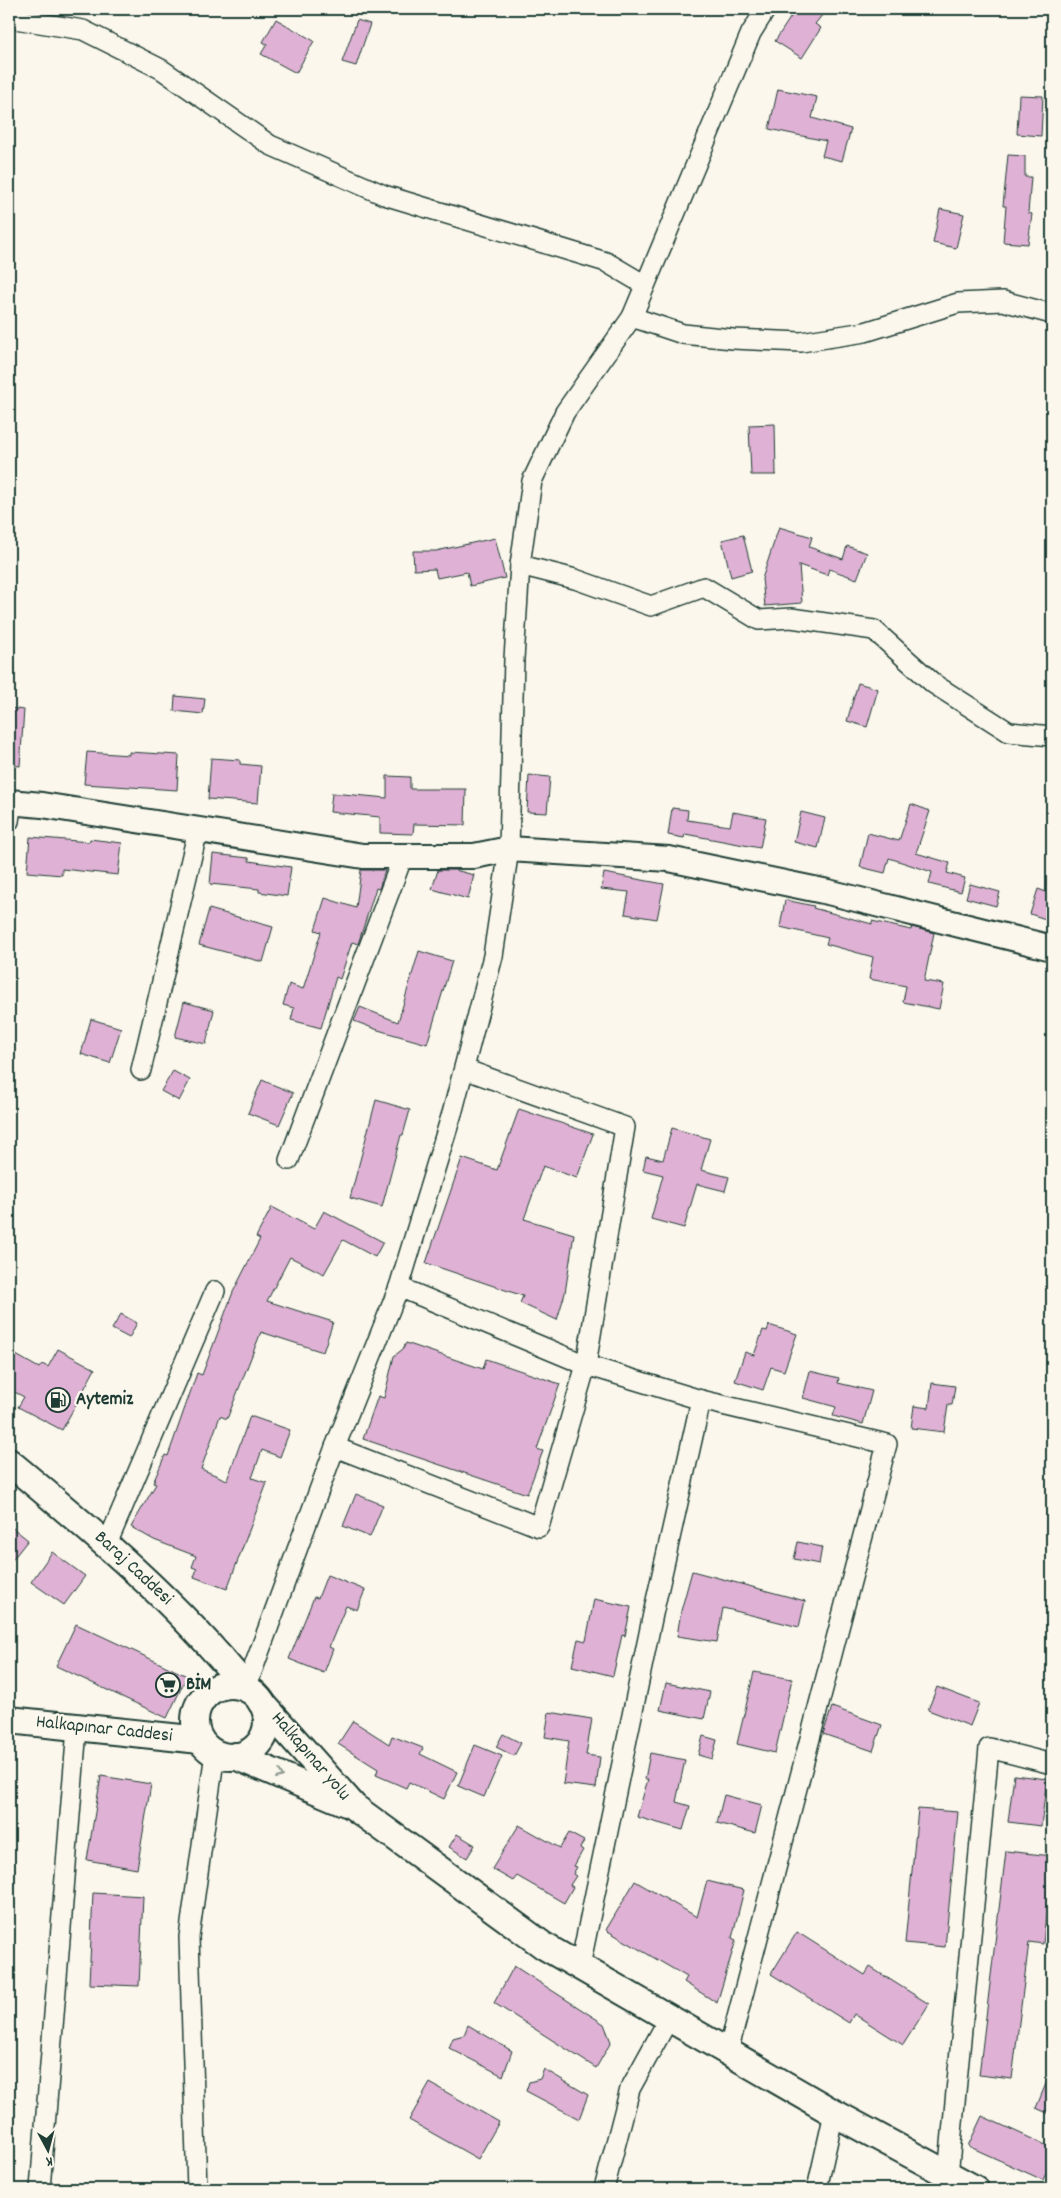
<svg xmlns="http://www.w3.org/2000/svg" width="1061" height="2198" font-family="Dekko,sans-serif">
<rect width="100%" height="100%" fill="#fbf7ec"/>
<filter id="ink" filterUnits="userSpaceOnUse"><feTurbulence type="fractalNoise" baseFrequency=".02" numOctaves="2"/><feDisplacementMap in="SourceGraphic" scale="10" xChannelSelector="R" yChannelSelector="G"/><feConvolveMatrix kernelMatrix="1 2 1 2 8 2 1 2 1" color-interpolation-filters="sRGB"/></filter>
<g filter="url(#ink)">
<!-- building -->
<g fill="#dfb1d4" stroke="#1f3d34">
<path d="M796 9H827L815 24 821 28 802 58 775 41Z"/>
<path d="M276 19 314 41 296 73 261 54 267 44 263 42Z"/>
<path d="M357 20 370 24 356 66 342 62Z"/>
<path d="M778 89 817 97 812 118 851 129 842 161 822 156 826 141 769 129Z"/>
<path d="M1019 95 1043 96 1041 136 1017 134Z"/>
<path d="M1008 155 1025 156V177H1031L1028 213 1032 214 1028 244 1003 242 1006 206H1003Z"/>
<path d="M940 209 964 214 956 248 933 243Z"/>
<path d="M775 424 776 475H751L749 425Z"/>
<path d="M779 527 812 537 809 547 843 559 847 546 867 553 857 579 829 569 827 575 799 565 802 603 765 606 762 579Z"/>
<path d="M743 535 752 571 731 577 722 540Z"/>
<path d="M495 538 505 578 470 586 467 572 437 578 435 569 414 570 413 551H436Z"/>
<path d="M858 683 878 689 867 727 847 721Z"/>
<path d="M175 696 205 699 203 714 174 711Z"/>
<path d="M9 708 24 710 20 766 9 765Z"/>
<path d="M87 752 129 755V752L179 755 177 790 84 784Z"/>
<path d="M211 758 240 760V764L261 766 258 803 208 799Z"/>
<path d="M529 775 550 777 547 813 527 812Z"/>
<path d="M387 776 410 777V789H466L465 825 414 824 413 834 380 833V817L330 812 332 793 387 798Z"/>
<path d="M911 804 930 811 916 853 950 863 947 873 965 878 961 892 929 884 932 872 889 858 885 873 860 867 868 833 899 841Z"/>
<path d="M672 808 688 810 687 820 730 826 733 812 766 818 760 848 685 834 684 838 668 835Z"/>
<path d="M801 812 825 818 818 848 794 842Z"/>
<path d="M30 837 89 842 90 839 122 843 118 875 62 869V875L27 872Z"/>
<path d="M213 854 249 858V861L291 867 287 896 259 892V889L210 884Z"/>
<path d="M361 870H385L379 889 376 888 358 944 352 942 340 979 336 977 321 1028 291 1020 294 1008 283 1005 289 984 303 989 321 932 315 930 325 898 356 908Z"/>
<path d="M438 870H455L474 875 468 899 432 889Z"/>
<path d="M604 873 664 884 657 919 625 914 629 892 601 889Z"/>
<path d="M970 884 1000 892 996 906 966 898Z"/>
<path d="M1038 889 1052 894V921L1030 914Z"/>
<path d="M785 900 814 906 813 908 872 924V921L911 930 912 927 934 933 924 981 944 984 939 1009 903 1002 906 986 869 979 873 957 826 944 828 938 780 927Z"/>
<path d="M209 909 273 927 263 962 199 945Z"/>
<path d="M419 951 452 961 427 1044 378 1030 354 1021 360 1007 398 1022Z"/>
<path d="M184 1002 214 1010 206 1044 175 1037Z"/>
<path d="M91 1019 121 1028 110 1063 81 1054Z"/>
<path d="M173 1071 190 1080 179 1101 161 1091Z"/>
<path d="M262 1080 293 1093 279 1125 248 1113Z"/>
<path d="M376 1100 410 1110 403 1135H401L382 1207 350 1198Z"/>
<path d="M519 1109 593 1134 577 1178 543 1166 524 1219 574 1234 565 1293 557 1320 520 1303 523 1296 426 1263 462 1158 497 1170Z"/>
<path d="M672 1128 710 1139 701 1170 729 1177 725 1191 697 1184 684 1228 651 1219 663 1175 643 1170 646 1156 663 1160Z"/>
<path d="M272 1207 314 1229 324 1211 383 1242 375 1257 343 1240 324 1274 290 1257 267 1301 333 1322 323 1352 261 1332 227 1419 220 1416 201 1469 227 1480 250 1416 290 1430 280 1457 262 1450 252 1478 267 1483 227 1589 194 1577 197 1569 192 1567 196 1556 154 1540 131 1527 156 1484 153 1483 165 1455 168 1456 197 1373 202 1375 233 1292 260 1239 256 1237Z"/>
<path d="M121 1314 137 1323 129 1338 112 1329Z"/>
<path d="M769 1325 797 1334 784 1371 771 1367 763 1390 735 1381 745 1352 754 1355 763 1330 767 1331Z"/>
<path d="M406 1343 483 1369 486 1359 560 1384 537 1449 543 1451 527 1494 363 1439 378 1396 384 1398 394 1356 403 1349Z"/>
<path d="M58 1349 95 1369 62 1430 18 1407 24 1397 9 1389V1351L39 1368 42 1364 48 1367Z"/>
<path d="M810 1371 839 1378 838 1383 872 1391 863 1424 833 1416 836 1407 803 1398Z"/>
<path d="M932 1383 955 1386 952 1405H948L944 1432 911 1428 914 1406 929 1408Z"/>
<path d="M356 1494 383 1505 370 1537 343 1526Z"/>
<path d="M9 1525 28 1540 9 1564Z"/>
<path d="M798 1542 822 1547 819 1564 794 1559Z"/>
<path d="M52 1552 85 1576 64 1605 31 1582Z"/>
<path d="M692 1571 805 1601 799 1627 723 1608 717 1642 677 1636 681 1611Z"/>
<path d="M327 1575 365 1590 357 1610 346 1606 329 1647 333 1649 324 1673 289 1659 314 1597 318 1598Z"/>
<path d="M594 1599 631 1607 625 1636 622 1635 613 1676 572 1666 578 1639 586 1641Z"/>
<path d="M76 1624 187 1676 167 1718 56 1666Z"/>
<path d="M754 1672 792 1679 775 1753 737 1744Z"/>
<path d="M666 1683 710 1692 704 1719 660 1710Z"/>
<path d="M937 1687 979 1703 970 1726 928 1710Z"/>
<path d="M832 1707 882 1725 873 1751 823 1734Z"/>
<path d="M549 1712 592 1719 586 1755 600 1757 596 1788 563 1784 569 1741 545 1737Z"/>
<path d="M353 1721 389 1744 392 1736 423 1748 420 1754 457 1772 444 1799 409 1782 406 1788 376 1775 378 1769 338 1744Z"/>
<path d="M503 1734 521 1743 514 1756 496 1747Z"/>
<path d="M703 1736 717 1740 712 1759 698 1755Z"/>
<path d="M475 1745 502 1756 484 1797 458 1786Z"/>
<path d="M650 1753 685 1760 676 1802 690 1806 683 1830 637 1817 648 1779H645Z"/>
<path d="M1014 1775 1047 1779 1041 1826 1008 1822Z"/>
<path d="M101 1776 151 1784 137 1869 87 1860Z"/>
<path d="M724 1795 762 1805 755 1833 717 1823Z"/>
<path d="M918 1809 958 1812 945 1947 905 1943Z"/>
<path d="M519 1825 560 1848 569 1833 584 1841 580 1848 583 1850 574 1866 577 1867 573 1874 576 1876 570 1885 573 1887 564 1903 517 1876 513 1881 492 1869Z"/>
<path d="M457 1834 475 1845 467 1858 449 1847Z"/>
<path d="M1006 1851 1052 1856 1043 1944 1029 1942 1012 2079 979 2075Z"/>
<path d="M635 1881 697 1917 707 1881 744 1890 732 1938 736 1940 717 2003 684 1982 687 1977 606 1930Z"/>
<path d="M93 1893 143 1896 139 1986 89 1984Z"/>
<path d="M797 1932 865 1975 870 1967 929 2004 903 2045 854 2014 849 2023 771 1974Z"/>
<path d="M514 1966 604 2024 611 2042 596 2068 494 2003Z"/>
<path d="M468 2025 512 2051 503 2076 449 2048 453 2038 464 2035Z"/>
<path d="M544 2069 588 2095 579 2119 526 2091 529 2082 540 2079Z"/>
<path d="M1052 2069V2115L1036 2108Z"/>
<path d="M430 2083 499 2122 478 2159 409 2120Z"/>
<path d="M982 2116 1052 2148V2160L1043 2180 968 2146Z"/>
</g>
<g fill="none" stroke-linecap="round" stroke-linejoin="round">
<defs>
<g id="minor">
<path d="M9 18 83 30 161 69 270 145 384 195 606 262 645 285"/>
<path d="M632 317 751 33 766 9"/>
<path d="M520 565 575 579 651 606 704 587 759 620 791 618 874 630 934 684 1009 732 1052 736"/>
<path d="M9 821 12 802"/>
<path d="M141 1070 198 830"/>
<path d="M289 1160 403 856"/>
<path d="M399 1287 586 1365 701 1400 887 1444 728 2052"/>
<path d="M335 1447 539 1527 586 1365 625 1127 464 1069"/>
<path d="M107 1544 215 1291"/>
<path d="M246 1688 335 1447 399 1287 453 1110 493 956 509 849 514 659 520 565 532 481 565 412 632 317 683 334 733 339 801 342 865 332 958 303 1003 301 1052 314"/>
<path d="M580 1966 653 1614 701 1400"/>
<path d="M948 2175 989 1748 1052 1764"/>
<path d="M40 2189 77 1728"/>
<path d="M197 2189 189 1937 215 1753"/>
<path d="M604 2189 630 2089 669 2018"/>
<path d="M817 2189 834 2113"/>
</g>
<path id="tertiary" d="M9 802 42 805 363 856H474L509 849 669 859 828 892 1052 948"/>
<g id="secondary">
<path d="M9 1462C93 1532 177 1602 246 1688"/>
<circle cx="231" cy="1721" r="36"/>
<path d="M261 1702 354 1807 544 1946 834 2113 975 2189"/>
<path d="M9 1720 200 1740"/>
<path d="M235 1756 346 1803"/>
</g>
</defs>
<!-- minor casing -->
<use href="#minor" stroke="#1f3d34" stroke-width="22"/>
<!-- tertiary casing -->
<use href="#tertiary" stroke="#1f3d34" stroke-width="28"/>
<!-- secondary casing -->
<use href="#secondary" stroke="#1f3d34" stroke-width="30"/>
<!-- minor -->
<use href="#minor" stroke="#fbf7ec" stroke-width="19"/>
<!-- tertiary -->
<use href="#tertiary" stroke="#fbf7ec" stroke-width="24"/>
<!-- secondary -->
<use href="#secondary" stroke="#fbf7ec" stroke-width="26"/>
</g>
<!-- one-way arrows -->
<defs><path id="oneway-chevron" d="M-2-3.5L2.5 0L-2 3.5" fill="none" stroke-width="1.6" stroke-linecap="round" stroke-linejoin="round" transform="scale(1.25)"/></defs>
<use stroke="#8d9a90" href="#oneway-chevron" transform="translate(280 1775) rotate(23)"/>
</g>
<!-- icons -->
<defs>
<symbol id="fuel-ring" viewBox="-11 -11 22 22"><circle r="9.5" fill="#fbf7ec" stroke="#1f3d34" stroke-width="1.5"/><path d="M-5.5-6h7V0h2V4h1.3V-2.5L3-4.5l.8-.8L6-3V5H2.5V1h-1V6h-7ZM-4.2-4.7v3.2H.2V-4.7Z" fill="#1f3d34"/></symbol>
<symbol id="supermarket-ring" viewBox="-11 -11 22 22"><circle r="9.5" fill="#fbf7ec" stroke="#1f3d34" stroke-width="1.5"/><path d="M-6-5.5h2.5l.6 2H6L4.5 2H-2.5L-4.4-4H-6ZM-1.5 3.2a1.3 1.3 0 1 0 .1 0ZM3 3.2a1.3 1.3 0 1 0 .1 0Z" fill="#1f3d34"/></symbol>
</defs>
<g fill-rule="evenodd">
<use href="#fuel-ring" x="44" y="1386" width="28" height="28"/>
<use href="#supermarket-ring" x="154" y="1671" width="28" height="28"/>
</g>
<g text-anchor="middle" dominant-baseline="central" stroke-width="4.5" stroke-linejoin="round" paint-order="stroke">
<!-- poi labels -->
<g font-size="19" font-weight="bold" fill="#1f3d34" stroke="#fbf7ec" text-anchor="start">
<text x="76" y="1400">Aytemiz</text>
<text x="186" y="1685">BİM</text>
</g>
<!-- street labels -->
<g font-size="19" fill="#1f3d34" stroke="#fbf7ec">
<text transform="translate(133 1569) rotate(43)">Baraj Caddesi</text>
<text transform="translate(104 1730) rotate(6)">Halkapınar Caddesi</text>
<text transform="translate(310 1757) rotate(49)">Halkapınar yolu</text>
</g>
</g>
<!-- margin -->
<rect width="1061" height="2198" fill="none" stroke="#fbf7ec" stroke-width="30"/>
<rect x="15" y="15" width="1031" height="2168" fill="none" stroke="#1f3d34" stroke-width="2" filter="url(#ink)"/>
<!-- north arrow -->
<g transform="translate(48 2150) rotate(173)" stroke="#fbf7ec" stroke-width="4" paint-order="stroke">
<path d="M0-4L9 19L0 12L-9 19Z" fill="#1f3d34"/>
<text y="-8" font-size="14" font-weight="bold" text-anchor="middle" fill="#1f3d34">K</text>
</g>
</svg>
